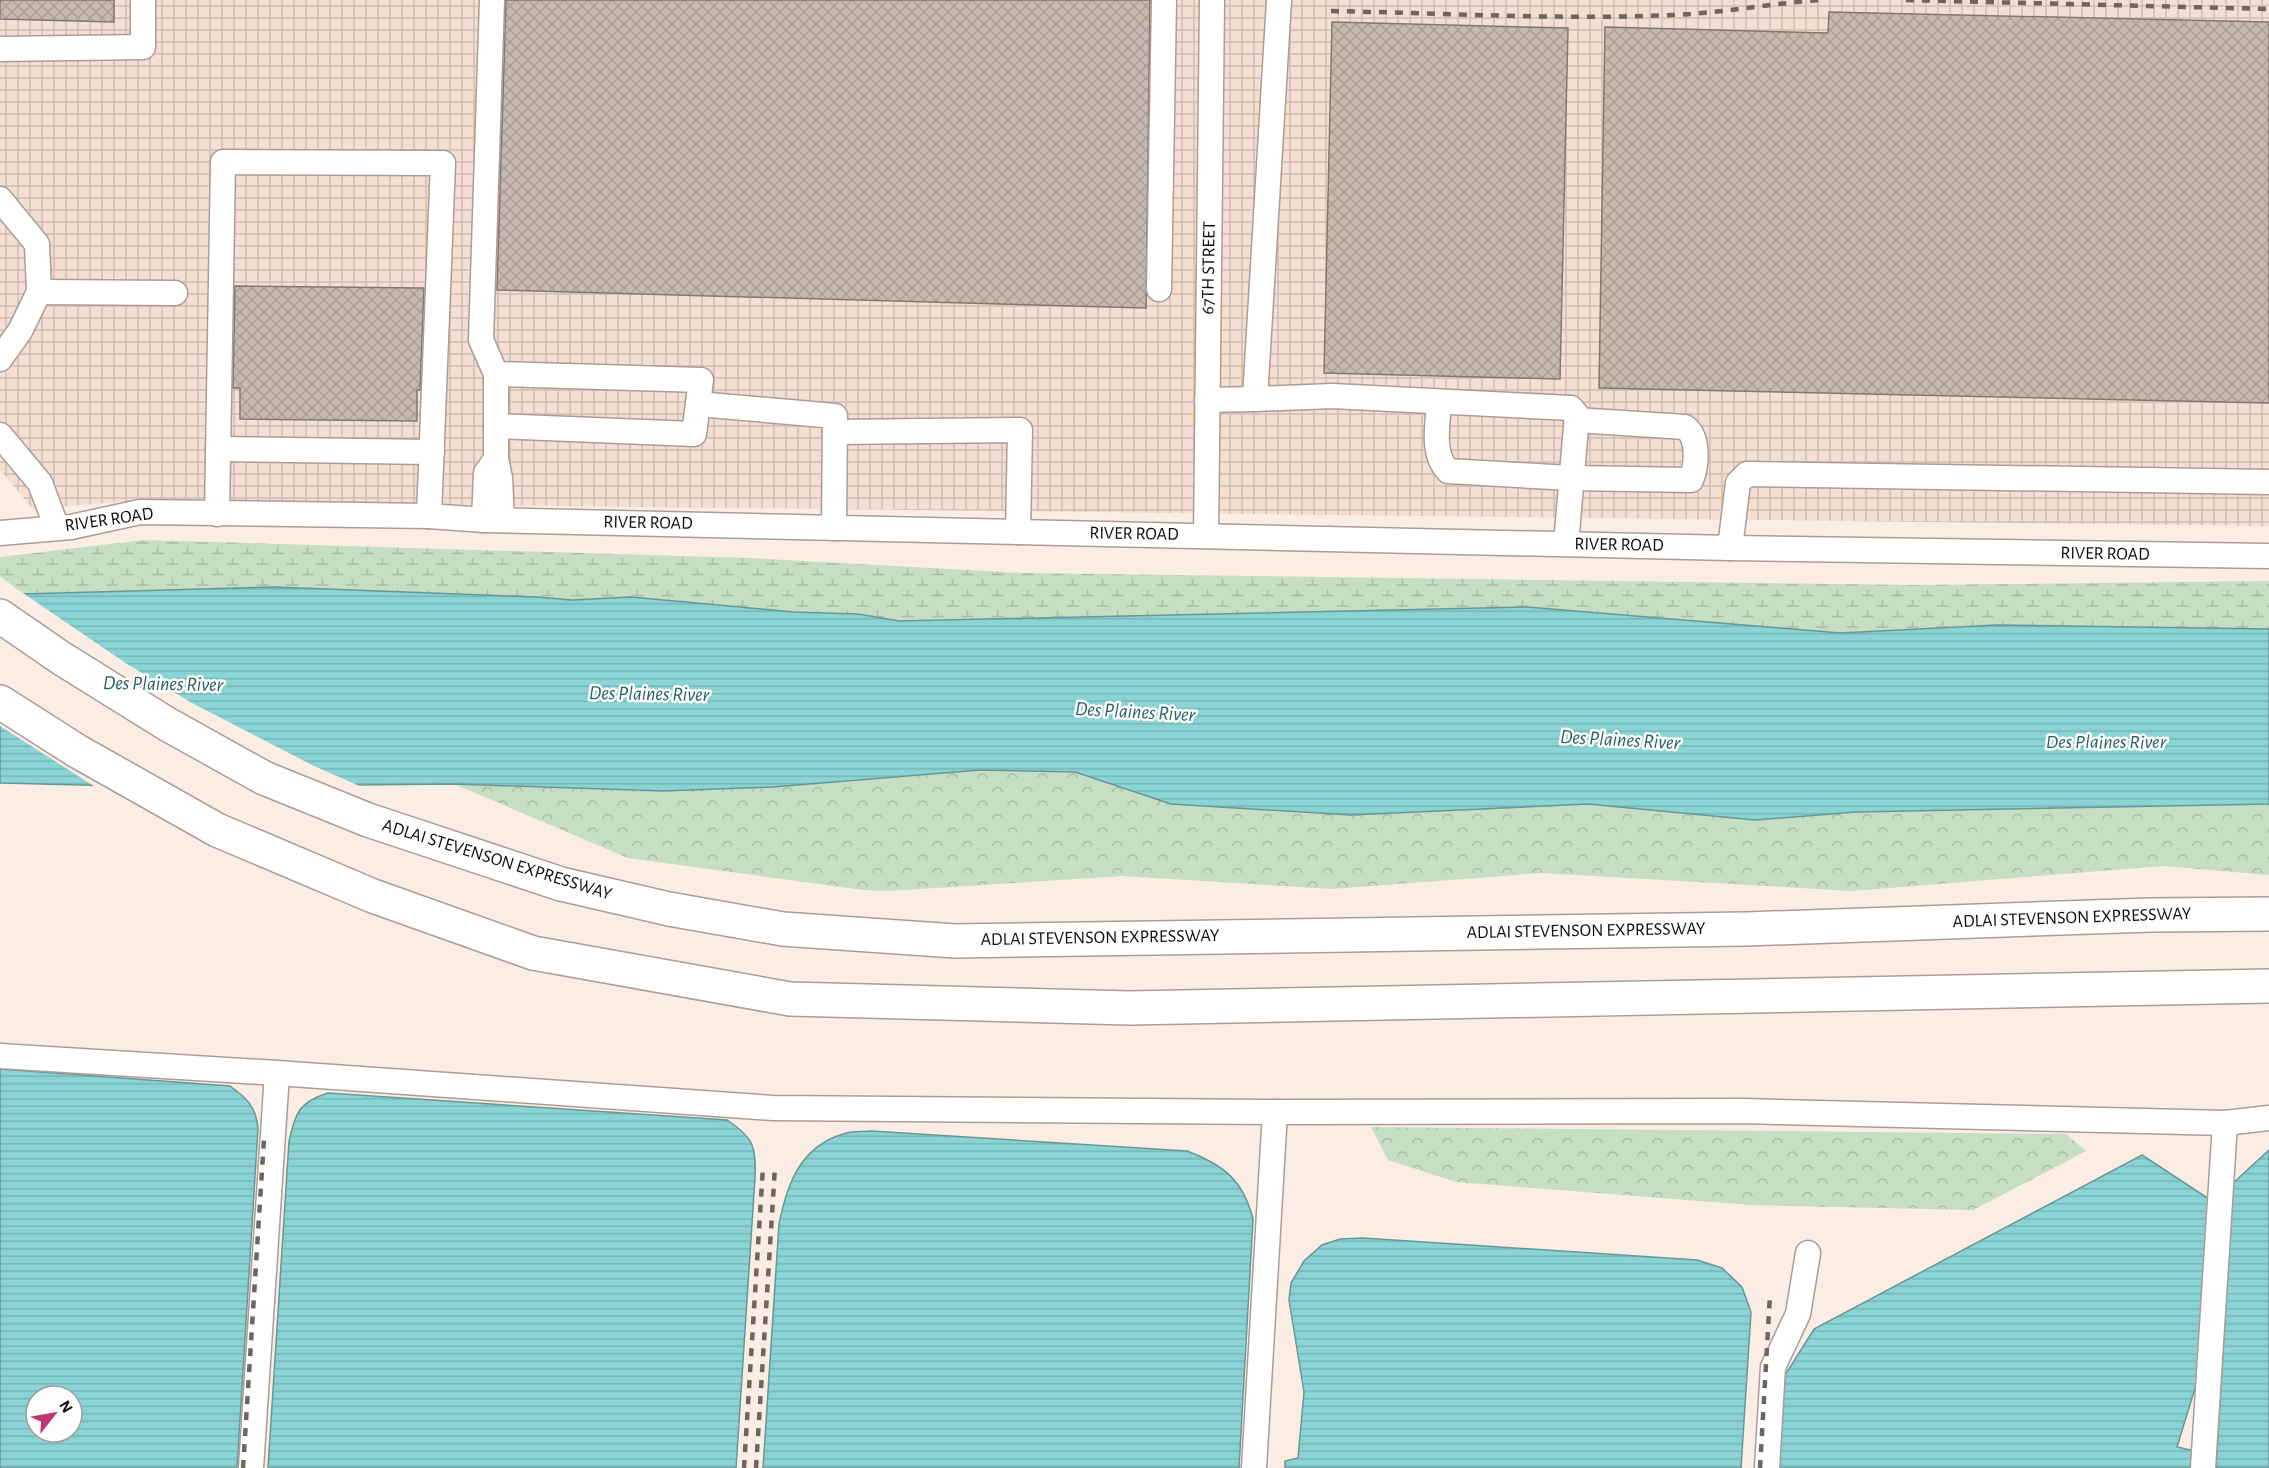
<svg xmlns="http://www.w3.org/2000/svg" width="2269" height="1468" font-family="'Alegreya Sans',sans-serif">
<defs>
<pattern id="industrial-grid" width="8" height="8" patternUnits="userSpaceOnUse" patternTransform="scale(1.5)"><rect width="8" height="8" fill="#f4dfd2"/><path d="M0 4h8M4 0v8" fill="none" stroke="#d0beb3"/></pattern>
<pattern id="forest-crowns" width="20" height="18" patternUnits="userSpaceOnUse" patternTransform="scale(1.5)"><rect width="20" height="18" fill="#c6dec1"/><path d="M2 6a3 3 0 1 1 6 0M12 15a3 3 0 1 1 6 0" fill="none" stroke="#a9bda4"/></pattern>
<pattern id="wetland-marsh" width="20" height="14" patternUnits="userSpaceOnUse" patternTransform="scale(1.5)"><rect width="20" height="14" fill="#c6dec1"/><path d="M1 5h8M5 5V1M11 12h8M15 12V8" fill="none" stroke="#a9bda4"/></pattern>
<pattern id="water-rules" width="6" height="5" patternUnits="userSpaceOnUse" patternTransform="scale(1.5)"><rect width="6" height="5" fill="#8bd4d5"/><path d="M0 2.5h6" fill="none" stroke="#77b5b6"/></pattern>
<pattern id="building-cross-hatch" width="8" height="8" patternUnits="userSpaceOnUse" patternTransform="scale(1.5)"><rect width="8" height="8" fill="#c7b9b0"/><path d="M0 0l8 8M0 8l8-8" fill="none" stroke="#aa9e96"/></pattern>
</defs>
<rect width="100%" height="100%" fill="#fcede4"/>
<!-- industrial -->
<path fill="url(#industrial-grid)" d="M0 0H2269V526L133 501 33 509 0 470Z"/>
<!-- forest -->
<g fill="url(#forest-crowns)">
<path d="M980 770 1075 772 1171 804 1351 815 1588 804 1755 820 1856 812 2269 804V875L2163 866 1852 891 1541 873 1332 889 1123 876 889 891 863 890 628 858 454 784 663 791 773 787Z"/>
<path d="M1371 1127 2066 1134 2086 1151 1973 1210 1750 1205 1456 1182 1388 1160Z"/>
</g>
<!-- wetland -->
<path fill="url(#wetland-marsh)" d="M145 540 749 558 1023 573 1915 585 2269 581V629L1997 625 1840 633 1527 607 899 621 858 614 794 612 631 597 572 600 537 597 274 587 23 594 0 576V557Z"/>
<!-- water -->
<g fill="url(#water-rules)" stroke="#669898" stroke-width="1.5" fill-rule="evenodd">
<path d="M274 587 537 597 572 600 631 597 794 612 858 614 899 621 1527 607 1840 633 1997 625 2269 629V804L1856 812 1755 820 1588 804 1351 815 1171 804 1075 772 980 770 773 787 663 791 454 784 162 787 0 783V592L23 594Z"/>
<path d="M0 1069 230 1086C247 1098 256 1107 258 1128L237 1468H0ZM36 1396H72V1432H36Z"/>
<path d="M328 1093 727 1120C754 1138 756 1146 755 1178L736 1468H268L289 1141C296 1112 299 1102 328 1093Z"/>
<path d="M871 1131 1187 1151C1224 1165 1243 1180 1253 1219L1239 1468H763L779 1224C787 1184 800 1147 843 1134 852 1131 862 1132 871 1131Z"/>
<path d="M2269 1150V1468H2216L2233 1183Z"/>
<path d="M2142 1155 2209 1199 2200 1372 2177 1447 2195 1451 2194 1468H1776L1782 1380 1814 1329Z"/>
<path d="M1363 1238 1697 1260 1722 1268 1742 1287 1751 1312 1741 1468H1285V1461L1298 1458 1304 1392 1289 1300 1291 1283 1304 1261 1322 1245 1340 1239Z"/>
</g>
<!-- pier -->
<path fill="#fcede4" d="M0 589 20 591 127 664 192 703 312 765 364 788H97L0 726Z"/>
<!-- building -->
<g fill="url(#building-cross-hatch)" stroke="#84776f" stroke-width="1.5">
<path d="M0 0H114V22L0 19Z"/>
<path d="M506 0H1150L1146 308 497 290Z"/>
<path d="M1829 12 2269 22V403L1599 388 1605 27 1828 33Z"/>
<path d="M1332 22 1568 28 1560 379 1324 373Z"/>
<path d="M235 286 424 288 420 390H417V421L240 419V388H233Z"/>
</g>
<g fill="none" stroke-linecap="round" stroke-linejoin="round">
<defs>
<g id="minor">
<path d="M492 0 481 340 496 374V459"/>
<path d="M1279 0 1255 399 1332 396 1571 408 1577 415 1566 544"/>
<path d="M0 49 143 47V0"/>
<path d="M0 199 37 244 39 292 20 331 0 359"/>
<path d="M1159 289 1164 0"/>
<path d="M39 292 175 293"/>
<path d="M496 374 701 380 694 434 496 426"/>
<path d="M1207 400 1255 399"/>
<path d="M1439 402C1438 425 1431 453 1448 471L1570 478 1691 480C1697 465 1699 437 1685 427L1576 420"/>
<path d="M698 404 835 416 834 528"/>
<path d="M835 432 1020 430 1018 532"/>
<path d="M0 435 40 483 57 528"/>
<path d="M218 449 432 452"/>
<path d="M217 514 223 162 443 163 429 516"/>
<path d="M484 520 486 473 496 459 500 478 502 520"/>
<path d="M0 533 71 527 140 512 429 516 484 520 1730 548 2269 556"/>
<path d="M1206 536 1212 0"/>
<path d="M1730 548 1738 483 1747 474 2269 482"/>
<path d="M0 1056 277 1073 773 1108 1275 1112 1742 1111 2225 1123 2269 1118"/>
<path d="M251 1468 277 1073"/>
<path d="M1254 1468 1275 1112"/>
<path d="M1767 1468 1773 1367 1798 1314 1808 1253"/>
<path d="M2203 1468 2225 1123"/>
</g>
<g id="highway">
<path d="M0 616 61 658 167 724 264 778 368 820 561 884 669 909 783 929 955 941 1746 929 2151 915 2269 914"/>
<path d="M0 702 77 751 217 830 373 896 533 953 790 999 1129 1008 2269 986"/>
</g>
</defs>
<!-- minor casing -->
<use href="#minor" stroke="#ab9d95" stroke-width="27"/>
<!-- highway casing -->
<use href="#highway" stroke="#ab9d95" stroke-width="36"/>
<!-- minor -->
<use href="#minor" stroke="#fff" stroke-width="24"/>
<!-- highway -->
<use href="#highway" stroke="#fff" stroke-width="33"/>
<!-- rail -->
<g stroke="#6e655f" stroke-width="4.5" stroke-dasharray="8 8" stroke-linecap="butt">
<path d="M1906 0 2269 9"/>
<path d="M1331 11C1444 13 1559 20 1673 15 1723 13 1772 3 1822 0"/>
<path d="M243 1468 264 1139"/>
<path d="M744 1468 763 1167"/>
<path d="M756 1468 775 1167"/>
<path d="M1760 1468 1770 1295"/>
</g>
</g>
<g text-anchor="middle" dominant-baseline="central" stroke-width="5" stroke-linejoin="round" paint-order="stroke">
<!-- street labels -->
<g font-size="18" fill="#110c09" stroke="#fdfdfd">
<text transform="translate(1209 268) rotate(-89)">67TH STREET</text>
<text transform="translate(109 520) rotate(-8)">RIVER ROAD</text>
<text transform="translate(648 523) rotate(1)">RIVER ROAD</text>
<text transform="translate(1134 534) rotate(1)">RIVER ROAD</text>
<text transform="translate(1619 545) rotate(1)">RIVER ROAD</text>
<text transform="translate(2105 554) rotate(1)">RIVER ROAD</text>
<text transform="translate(497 860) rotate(17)">ADLAI STEVENSON EXPRESSWAY</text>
<text transform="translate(2072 918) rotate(-2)">ADLAI STEVENSON EXPRESSWAY</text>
<text transform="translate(1586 931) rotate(-1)">ADLAI STEVENSON EXPRESSWAY</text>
<text transform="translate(1100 938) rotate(-1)">ADLAI STEVENSON EXPRESSWAY</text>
</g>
<!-- water labels -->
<g font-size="20" font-style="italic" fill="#266263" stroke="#fdfdfd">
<text transform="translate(163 684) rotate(1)">Des Plaines River</text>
<text transform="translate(649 694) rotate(1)">Des Plaines River</text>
<text transform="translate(1135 712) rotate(3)">Des Plaines River</text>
<text transform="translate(1620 740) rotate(3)">Des Plaines River</text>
<text x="2106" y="742">Des Plaines River</text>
</g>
</g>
<!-- north arrow -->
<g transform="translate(54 1414) rotate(59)"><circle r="28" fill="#fdfdfd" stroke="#9f9d9b" stroke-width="1.5"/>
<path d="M0-4.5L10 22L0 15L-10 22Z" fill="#bf3673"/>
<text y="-9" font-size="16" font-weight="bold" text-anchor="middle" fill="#110c09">N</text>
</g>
</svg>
